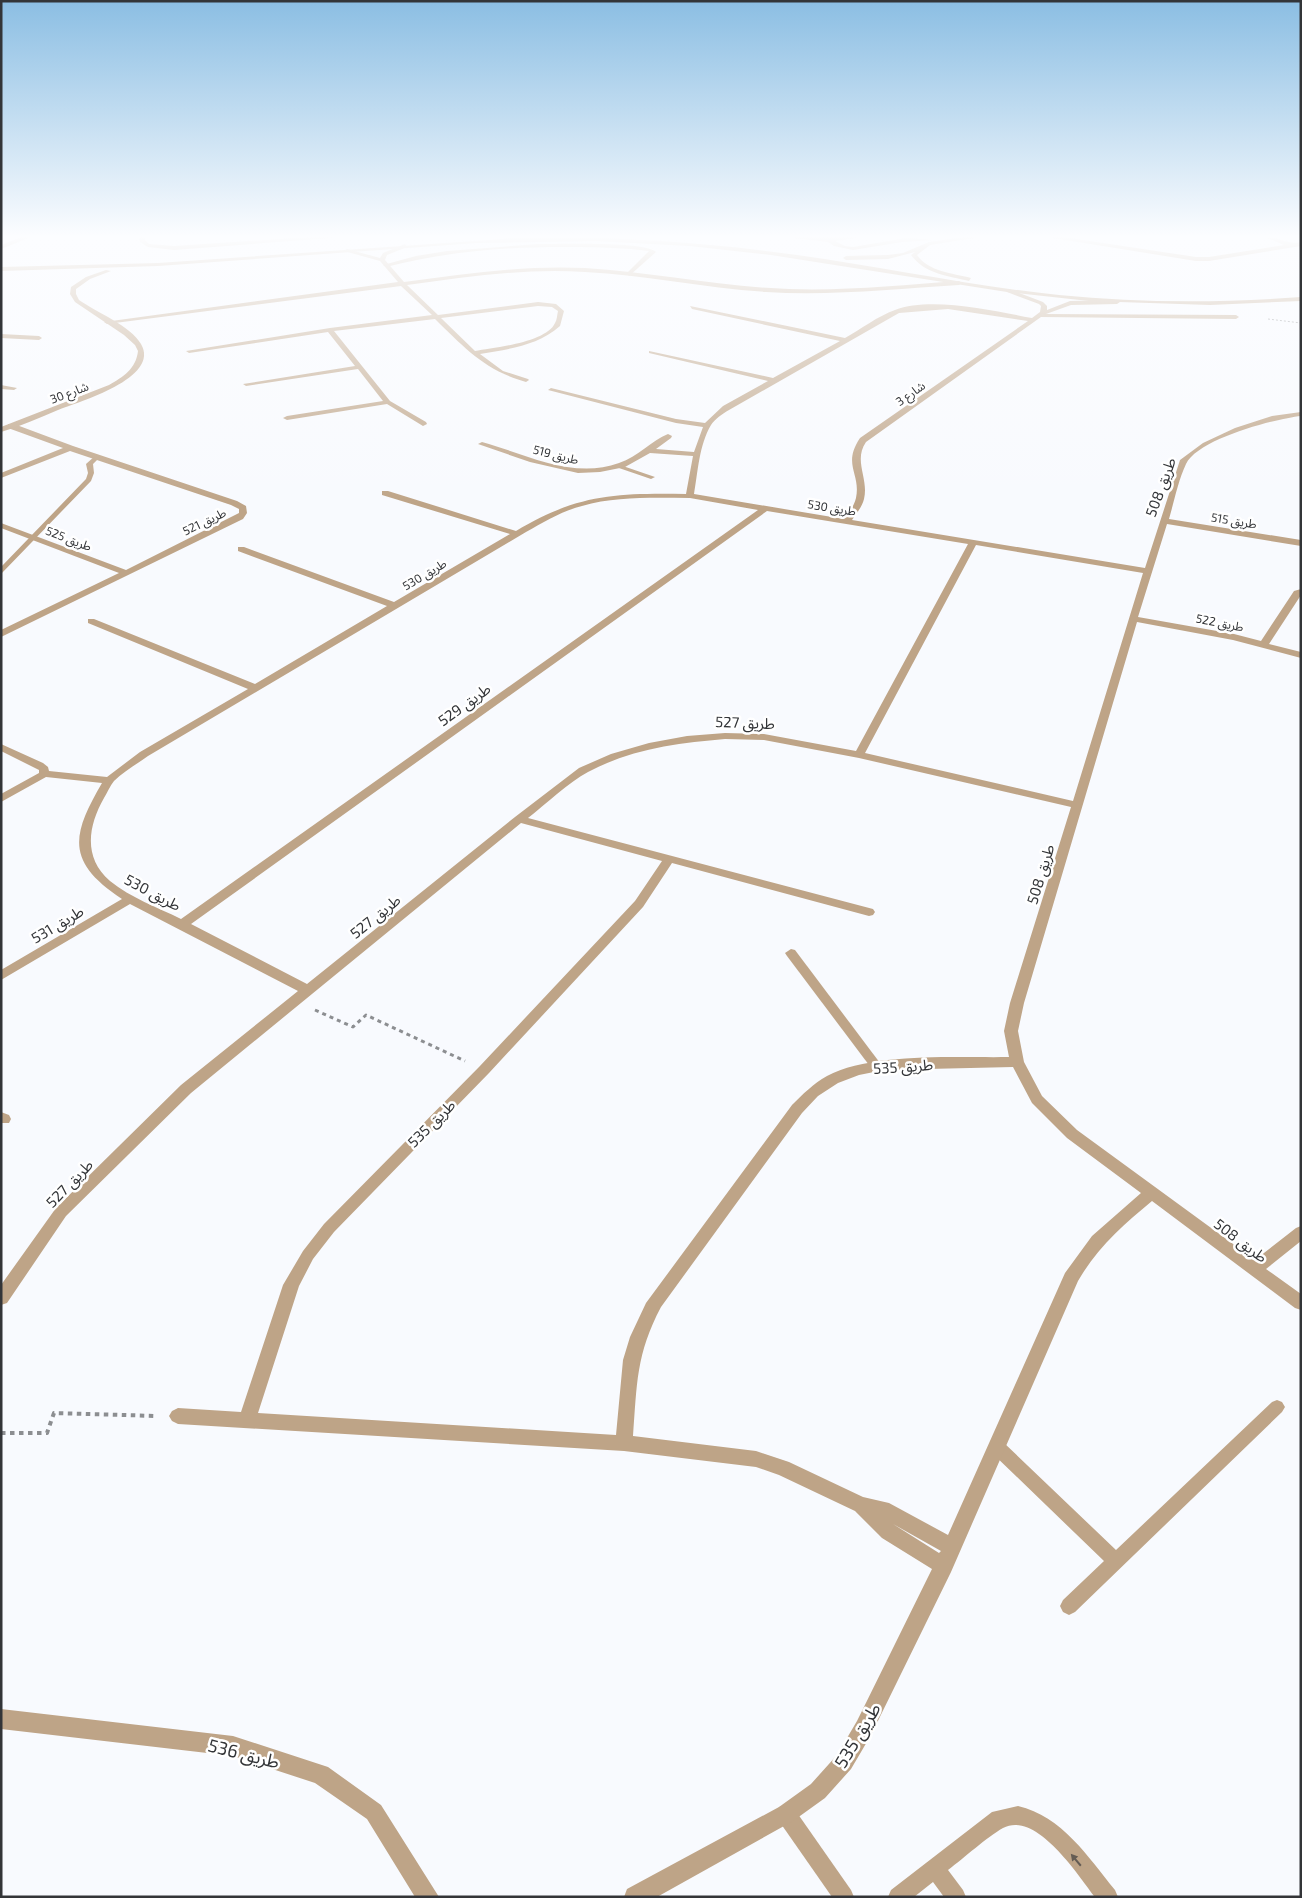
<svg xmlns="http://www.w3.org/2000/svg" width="1302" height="1898" font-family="'Exo 2','Noto Sans Arabic',sans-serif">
<rect width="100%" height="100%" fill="#f8fafe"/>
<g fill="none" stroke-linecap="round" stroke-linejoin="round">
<!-- path-far2 -->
<path stroke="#8c8e91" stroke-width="1" stroke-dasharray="2 2" stroke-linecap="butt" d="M1268 319 1301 323"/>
<!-- path-far1 -->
<path stroke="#8c8e91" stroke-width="3" stroke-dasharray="4 4" stroke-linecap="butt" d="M315 1010 353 1027 366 1015 465 1061"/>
<!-- path -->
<path stroke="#8c8e91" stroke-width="4" stroke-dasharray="4.5 4.5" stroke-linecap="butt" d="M1 1433H47L54 1413 157 1416"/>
<!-- service -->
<g fill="#bea487" fill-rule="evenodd">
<path d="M538 244C557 244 646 241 656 252L629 276 627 273 649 251C625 248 601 247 577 247 512 246 449 251 386 267L383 265 416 256 447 251Z"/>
<path d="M95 456 100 457 93 464 94 473 91 481 1 574V567L86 479 88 473 86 464Z"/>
<path d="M616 465H620L655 477 651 479 616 467Z"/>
<path d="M791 949 795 950 880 1063 882 1066 880 1069H872L787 956 785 953Z"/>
<path d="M1277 1400 1282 1402 1285 1407 1282 1412 1075 1612 1069 1615 1063 1612 1060 1606 1063 1600 1104 1561 991 1452 989 1447 991 1442 997 1440 1003 1442 1116 1550 1272 1402Z"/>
<path d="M786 1805 793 1807 851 1890 854 1897H832L779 1821 777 1814 779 1807Z"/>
<path d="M1018 1806C1062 1816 1088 1857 1115 1890L1118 1897H1095C1078 1875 1036 1810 1003 1828 987 1837 964 1858 948 1870L963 1890 966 1897H944L933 1882 914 1897H888L891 1890 992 1812Z"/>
</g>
<!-- minor -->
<g fill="#bea487" fill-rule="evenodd">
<path d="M22 237H31L1 249V245Z"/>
<path d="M139 237H145V240L149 244 174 246 311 237H342L174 250 148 247 140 242Z"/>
<path d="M787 237H862L835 241 845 246 853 247 906 238 933 240 902 242 853 250 834 246 828 242Z"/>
<path d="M964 237H980L930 245 917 255C929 272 952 273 971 278L969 281C948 276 925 274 911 255L915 252 888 259 846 260 843 258 846 256 888 255 903 253 929 242Z"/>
<path d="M1047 237H1063L1196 257H1209L1284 245 1265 237C1279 237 1288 245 1301 242V246L1209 261H1196Z"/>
<path d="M405 244 407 247 387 255 385 260 404 282C465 274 524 265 585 268 653 272 720 287 789 289 845 291 902 285 959 281L962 283 959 285C895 289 830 296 766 292 705 288 645 275 585 272 525 268 467 277 407 285L438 315 538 302 556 304 564 311 560 326C537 346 509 349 480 354L503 371 528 379 529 380 526 382C484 370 465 348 435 319L334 331 390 401 426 422 427 424 423 426 387 404 287 420 283 418 287 416 383 401 358 369 246 386 243 384 355 366 328 332 189 353 186 351 330 328 432 315 401 286 107 324 104 322 398 282 380 261 344 251 347 249 380 258 383 253ZM538 306 552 307 558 311C557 315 557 320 555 323 547 342 494 348 475 351L441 318Z"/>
<path d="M1009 289 1043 302 1047 306V310L1070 301 1117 300 1120 302 1117 304 1071 305 1046 314 1236 315 1239 317 1236 319 1041 317 866 442C853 461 869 478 864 499 862 507 856 514 852 520L1145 568 1180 460 1203 443 1235 428 1272 416 1301 412V416C1274 419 1198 439 1186 464 1178 481 1174 502 1169 519L1301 540V546L1167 524 1138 617 1234 634 1261 641 1294 591 1301 589V595L1269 644 1301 652V658L1233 640 1137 622 1024 1003 1018 1031 1024 1062 1042 1096 1077 1130 1255 1260 1296 1228 1301 1226V1241L1266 1269 1301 1294V1310L1295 1308 1152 1201C1123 1225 1097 1248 1078 1281L951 1572 871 1735 851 1769 825 1798 793 1821 657 1897H624L627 1889 779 1807 811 1784 837 1755 857 1721 932 1569 882 1538 855 1511 779 1475 756 1467 624 1451 178 1424 172 1421 169 1416 172 1411 178 1408 241 1412 283 1285 303 1251 324 1224 479 1067 635 901 662 861 521 823 191 1093 66 1216 7 1303 1 1305V1285L56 1208 181 1085 298 991 130 904 1 980V970L122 899C66 862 71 836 102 783L46 777 1 802V794L39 773V770L1 751V744L43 763 48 767 49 771 107 777 140 752 248 689 88 623V619H94L255 684 387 606 238 551V547H244L394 602 510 534 382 495V491H388L516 531C577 494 617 493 686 494L693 456 650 453 625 467 600 472 578 473 530 462 478 444 482 442C526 454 573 480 619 463 638 457 652 440 668 434L672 436 671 438 656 449 694 452 703 427 676 423 548 390 551 388 676 419 705 423 723 406 768 381 649 353V351L773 378 840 341 692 309 690 306 845 338C861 329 878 316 895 310 931 296 995 311 1032 318L1040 312 1041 306 1039 304 1007 292ZM948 309 1028 321 860 438C842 465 861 473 856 498 854 506 849 513 844 519L694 494C698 472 699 445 711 425 715 419 722 414 729 410L899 313ZM690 498 758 510 181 919C157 907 131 898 110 881 83 858 88 826 104 798 107 793 110 786 114 781 123 772 137 764 148 756L526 532C544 522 562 511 582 506 617 496 654 498 690 498ZM767 511 968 544 856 751 764 734 725 733 687 736 649 743 611 754 579 768 515 817 307 984 191 924ZM976 545 1143 573 1073 801 865 753ZM725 739 764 740 859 758 1071 807 1010 1003 1004 1031 1009 1057C958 1058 872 1052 827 1076 813 1084 803 1094 792 1105L646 1303 630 1337 623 1360 616 1435 258 1413 299 1286 313 1259 334 1232 489 1073 643 907 672 863 869 916 873 915 875 912 873 909 528 818C546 804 569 782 588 772 631 749 678 743 725 739ZM1013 1067 1032 1103 1067 1138 1141 1193 1092 1236 1065 1273 948 1535 889 1503 863 1497 789 1462 756 1451 633 1436C637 1384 636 1354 661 1307L802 1113 818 1096 838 1083 859 1075 884 1070ZM893 1524 941 1551 939 1553Z"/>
<path d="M1 334 39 336 42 338 39 340 1 338Z"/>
<path d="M1 385 17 388 14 390 1 389Z"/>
<path d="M8 424H14L73 446 237 501 246 506 247 513 243 519 1 637V630L119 573 1 528V523L126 570 239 513V509L231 505 70 451 1 478V473L63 448 8 428Z"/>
<path d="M1 1112 9 1115 11 1119 9 1123H1Z"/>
<path d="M1 1709 233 1736 328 1767 381 1805 439 1897H415L367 1819 315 1783 233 1756 1 1729Z"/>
</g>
<!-- tertiary -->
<g fill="#bea487" fill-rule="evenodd">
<path d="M516 238C610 236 703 242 797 255 884 267 971 286 1059 295 1140 303 1220 303 1301 297V301L1210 305 1089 301 1007 292 771 255 690 246 596 241 476 243 158 266 1 271V267L158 263Z"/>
<path d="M106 270 111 271 90 279 76 289V294L79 300C96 312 131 326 141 344 161 378 79 402 58 410 39 418 21 426 1 432V427L109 385C123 377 136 369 138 351L135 345 124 335 75 302 70 294 71 287 86 277Z"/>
</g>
</g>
<!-- one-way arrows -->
<defs><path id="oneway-solid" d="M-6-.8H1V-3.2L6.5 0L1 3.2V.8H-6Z" transform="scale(1.25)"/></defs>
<use fill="#645c54" href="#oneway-solid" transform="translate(1076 1860) rotate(-130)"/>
<!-- sky -->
<linearGradient id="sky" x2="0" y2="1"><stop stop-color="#8bbee3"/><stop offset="0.47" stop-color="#fcfdff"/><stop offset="1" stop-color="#fcfdff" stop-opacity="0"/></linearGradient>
<rect width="1302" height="503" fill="url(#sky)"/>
<g text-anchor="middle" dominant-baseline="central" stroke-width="5" stroke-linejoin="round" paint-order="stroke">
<!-- far-street labels -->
<g font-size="12" fill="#333538" stroke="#fff">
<text transform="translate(69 392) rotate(-21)">شارع 30</text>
<text transform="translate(910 393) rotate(-35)">شارع 3</text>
<text transform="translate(556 454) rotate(14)">طريق 519</text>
<text transform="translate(832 507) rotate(9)">طريق 530</text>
<text transform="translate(1234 520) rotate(9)">طريق 515</text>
<text transform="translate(204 521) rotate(-26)">طريق 521</text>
<text transform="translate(69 538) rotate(21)">طريق 525</text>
<text transform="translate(424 574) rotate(-31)">طريق 530</text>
<text transform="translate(1220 622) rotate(11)">طريق 522</text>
</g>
<!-- street labels -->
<g font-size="15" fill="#333538" stroke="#fff">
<text transform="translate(1160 487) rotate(-70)">طريق 508</text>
<text transform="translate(464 704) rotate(-36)">طريق 529</text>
<text transform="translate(745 722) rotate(2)">طريق 527</text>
<text transform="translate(1040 874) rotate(-73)">طريق 508</text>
<text transform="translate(153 892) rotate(28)">طريق 530</text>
<text transform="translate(375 916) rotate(-39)">طريق 527</text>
<text transform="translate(57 924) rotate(-31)">طريق 531</text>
<text transform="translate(903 1066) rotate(-4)">طريق 535</text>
<text transform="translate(431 1123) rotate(-45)">طريق 535</text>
<text transform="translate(69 1183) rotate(-46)">طريق 527</text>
<text transform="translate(1241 1240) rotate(37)">طريق 508</text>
</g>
<!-- near-street labels -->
<g font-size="18" fill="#333538" stroke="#fff">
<text transform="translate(857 1735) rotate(-59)">طريق 535</text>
<text transform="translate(244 1753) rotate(14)">طريق 536</text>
</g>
</g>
<!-- border -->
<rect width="1302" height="1898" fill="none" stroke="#333538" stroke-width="5"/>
</svg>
